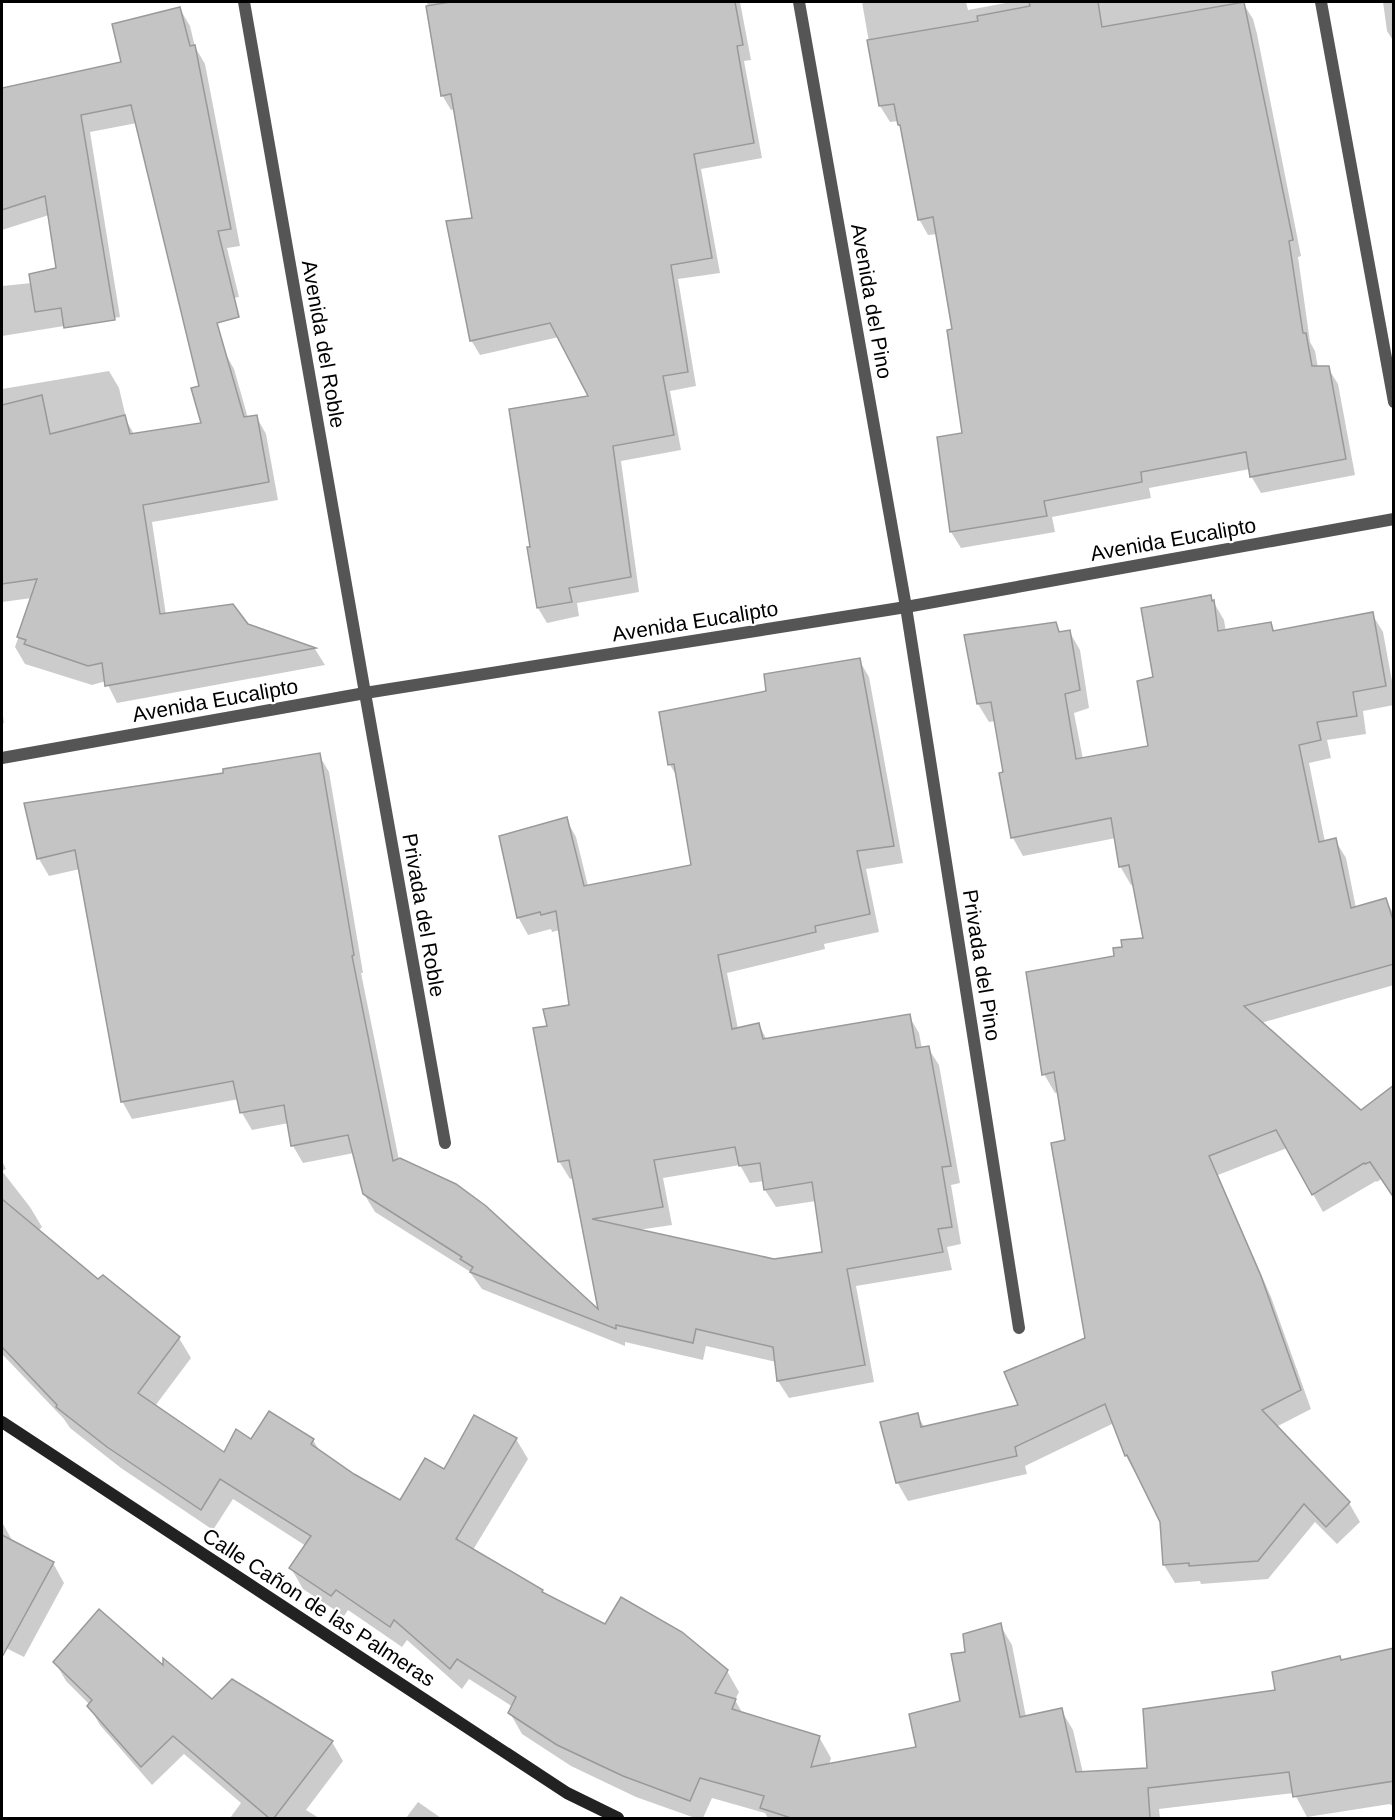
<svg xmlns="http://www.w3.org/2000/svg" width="1395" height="1820" font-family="Helvetica,sans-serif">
<rect width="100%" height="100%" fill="#fff"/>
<!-- shadow -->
<g fill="#0003" fill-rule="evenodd">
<path d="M427 2H740L751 60 744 61 762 158 701 169 720 273 678 279 696 386 670 391 681 450 621 461 639 592 577 603 579 616 547 623 538 608 532 548 590 397 559 337 480 355 471 340 474 220 455 109 451 110 442 95Z"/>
<path d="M862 2H966L968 10 1011 2 1243 3 1253 19 1257 34 1301 256 1298 257 1310 342 1315 351 1318 368H1328L1338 384 1355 475 1261 493 1251 476 1250 469 1149 488 1151 498 1052 517 1055 532 961 548 951 532 939 438 964 434 954 330 938 234 928 235 919 219 903 130 899 121 890 122 880 106Z"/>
<path d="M1383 2H1394V42L1387 31Z"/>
<path d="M180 9 190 26 195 47 205 64 240 246 227 248 239 297 187 306 137 123 90 132 120 317 2 336V286L32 283 57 270 49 215 2 230V90L123 63Z"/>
<path d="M224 351 234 369 248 418 256 416 266 434 278 500 152 522 166 615 247 626 315 649 325 665 117 703 106 681 92 685 25 664 15 647 32 598 2 602V380V389L109 371 119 388 127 422 134 434 203 425 200 387Z"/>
<path d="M1210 596 1224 620 1226 632 1271 624 1275 632 1372 614 1383 632 1394 692V705L1363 711 1366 734 1327 740 1331 758 1309 763 1325 842 1335 840 1346 858 1356 908 1386 900 1392 911 1394 910V985L1261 1023 1361 1112 1394 1086V1198L1381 1179 1377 1182 1376 1181 1323 1212 1287 1148 1218 1175 1271 1297 1311 1409 1276 1427 1349 1503 1360 1522 1337 1544 1315 1522 1268 1579 1201 1584 1200 1581 1175 1583 1164 1565 1162 1522 1126 1456 1114 1423 1025 1466 1027 1474 908 1501 897 1482 917 1415 925 1428 1020 1406 1087 1339 1067 1141 1059 1092 1055 1093 1044 1074 1116 957 1124 948 1145 940 1135 884 1131 885 1120 866 1116 838 1023 856 1013 838 1005 773 996 721 989 722 978 704 1055 623 1061 633 1069 631 1080 650 1089 708 1074 713 1083 759 1149 748 1154 678Z"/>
<path d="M859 660 869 677 903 863 866 869 879 932 824 944 825 949 727 973 738 1029 759 1025 767 1040 909 1016 919 1033 922 1049 928 1048 939 1065 960 1183 951 1185 961 1244 947 1247 952 1270 856 1286 874 1382 789 1398 778 1381 776 1362 706 1346 703 1360 625 1342V1346L482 1289 469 1271 375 1212 364 1194 354 1153 303 1163 293 1146 289 1123 252 1130 242 1113 239 1099 132 1119 122 1101 80 869 49 876 39 859 25 805 225 774 319 755 329 772 363 973H361L399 1160 600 1313 574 1178 570 1179 559 1161 548 1027 570 1006 560 930 552 932 551 929 528 935 518 917 566 819 576 837 588 886 693 867 678 778 670 765 660 713 768 693ZM740 1165 750 1183 764 1181 765 1190 776 1207 816 1201 823 1253 774 1261 638 1230 672 1225 663 1178Z"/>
<path d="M2 710 4 723 2 724Z"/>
<path d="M2 1161 6 1169 2 1171 30 1207 42 1227 38 1231 98 1281 179 1338 191 1358 155 1406 224 1454 252 1441 313 1440 320 1452 353 1476 400 1502 445 1472 516 1439 528 1459 473 1550 542 1591 544 1595 605 1626 681 1634 727 1671 739 1692 735 1700 743 1714 819 1737 831 1758 829 1765 918 1749 962 1702 967 1653 1000 1625 1012 1645 1026 1717 1061 1710 1073 1730 1083 1773 1148 1770 1277 1691 1341 1661 1394 1650V1807L1390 1804 1307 1817 1294 1793 1159 1809 1160 1818H1031L1041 1780 1019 1818H768L765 1813 712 1798 703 1818H695L636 1797 571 1766 522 1734 510 1713 513 1707 469 1679 462 1689 407 1640 402 1647 348 1610 344 1616 303 1589 291 1568 306 1546 233 1499 213 1530 121 1468 70 1428 64 1419 2 1354V1313L7 1307 2 1300Z"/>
<path d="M2 1522 14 1544 53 1563 64 1583 24 1657 2 1646Z"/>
<path d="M55 1662 165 1669 212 1702 332 1742 343 1761 306 1810 319 1818H230L241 1803 184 1754 152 1785 100 1725 89 1706 90 1705 66 1681Z"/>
<path d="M418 1802 441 1818H406Z"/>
</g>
<!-- building -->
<g fill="#c4c4c4" stroke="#999" stroke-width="1.5" fill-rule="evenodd">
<path d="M450 2H735L743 45 737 46 754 143 694 154 712 258 671 265 688 372 663 376 674 435 613 446 631 577 569 588 572 602 537 608 527 547H530L509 409 588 396 550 323 470 341 446 221 472 218 451 94 441 96 426 6Z"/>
<path d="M1029 2H1098L1102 27 1244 2 1293 240 1289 241 1303 333H1306L1312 366H1329L1346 459 1250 477 1246 452 1141 472 1142 482 1044 501 1047 516 950 532 937 437 962 433 947 330 952 329 933 217 918 220 900 125H898L894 104 879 106 867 40 978 21 977 16 1030 6Z"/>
<path d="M180 7 190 46 195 45 231 229 218 231 239 317 217 323 244 417 257 415 269 482 143 505 160 614 233 604 248 624 316 648 105 686 102 663 88 666 24 644 26 640 17 637 37 579 2 584V405L42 395 50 434 125 415 130 434 201 423 191 388 199 386 131 105 81 115 115 320 64 328 61 308 35 312 29 274 56 268 45 196 2 210V88L121 62 112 24Z"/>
<path d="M1211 595 1212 601 1214 600 1218 631 1271 622 1273 631 1373 612 1386 686 1353 692 1357 716 1317 722 1321 740 1299 745 1319 842 1336 838 1351 908 1386 898 1394 923V964L1244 1006 1361 1110 1394 1085V1198L1370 1162 1365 1164 1364 1163 1312 1195 1276 1130 1209 1156 1261 1276 1301 1390 1262 1410 1350 1502 1326 1527 1304 1504 1258 1561 1189 1566V1563L1163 1565 1160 1522 1127 1455 1125 1456 1105 1404 1015 1447 1017 1456 896 1483 880 1422 918 1413 921 1427 1018 1405 1004 1372 1085 1338 1051 1143 1065 1140 1054 1072 1042 1075 1026 972 1114 956 1113 948 1122 947 1121 940 1143 938 1129 865 1119 867 1111 818 1011 838 999 773 1003 772 991 702 977 704 964 635 1056 622 1059 632 1070 630 1080 690 1065 694 1076 759 1148 746 1137 681 1153 677 1141 608Z"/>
<path d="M860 658 894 846 857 851 870 914 815 926 816 932 718 955 732 1029 759 1023 763 1039 910 1014 916 1048 929 1046 951 1166 942 1167 952 1227 938 1229 943 1252 847 1269 865 1365 777 1381 773 1347 696 1329 693 1343 616 1325V1329L470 1272 473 1267 460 1259 462 1257 363 1194 348 1135 291 1146 284 1105 240 1113 233 1081 121 1102 75 850 37 859 24 803 223 773V769L320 753 354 955 352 956 393 1161 400 1158 456 1184 486 1206 598 1309 569 1160 558 1162 533 1028 547 1026 543 1009 569 1005 556 911 541 915 540 912 517 918 499 836 567 817 584 886 691 865 674 764 668 765 659 712 766 691 764 674ZM735 1147 739 1166 760 1163 764 1190 812 1182 822 1252 774 1259 592 1219 663 1207 654 1160Z"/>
<path d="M2 1199 98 1279 103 1275 180 1337 138 1393 224 1452 236 1429 251 1439 269 1411 314 1439 311 1444 354 1474 400 1500 425 1458 444 1469 474 1415 517 1438 456 1539 543 1590 542 1592 605 1624 621 1597 682 1632 728 1670 715 1693 736 1699 732 1709 820 1736 811 1767 916 1747 909 1714 960 1701 951 1654 965 1652 963 1634 1001 1623 1020 1717 1062 1708 1076 1772 1147 1768 1143 1709 1275 1690 1272 1672 1340 1656 1341 1660 1394 1648V1781L1293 1797 1289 1772 1148 1788 1150 1818H791L760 1808 764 1796 700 1778 690 1801 623 1776 557 1745 508 1713 516 1697 457 1659 450 1669 394 1620 390 1627 336 1590 331 1596 289 1568 311 1536 220 1479 201 1510 107 1447 56 1407 57 1405 2 1347Z"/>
<path d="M2 1535 54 1562 2 1657Z"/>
<path d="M99 1609 163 1665V1658L212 1699 232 1679 333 1741 274 1818H269L173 1736 141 1767 87 1706 92 1700 53 1662Z"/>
</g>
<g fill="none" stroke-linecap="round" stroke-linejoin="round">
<!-- minor -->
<g stroke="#555" stroke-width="12">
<path d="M799 2 906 607 1019 1328"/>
<path d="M1321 2 1394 402"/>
<path d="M365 693 445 1143"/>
<path d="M2 758 365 693 906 607 1394 519"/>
</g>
<!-- tertiary -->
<path stroke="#555" stroke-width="12" d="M244 2 365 693"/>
<!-- secondary -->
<path stroke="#222" stroke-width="12" d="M2 1422 567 1793 618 1818"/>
</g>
<g text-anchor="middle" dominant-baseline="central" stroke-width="4.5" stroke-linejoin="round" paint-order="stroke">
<!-- street labels -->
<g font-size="21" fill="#000" stroke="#fff">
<text transform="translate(872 301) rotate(80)">Avenida del Pino</text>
<text transform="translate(324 344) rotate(80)">Avenida del Roble</text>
<text transform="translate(1173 539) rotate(-10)">Avenida Eucalipto</text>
<text transform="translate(695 621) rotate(-9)">Avenida Eucalipto</text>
<text transform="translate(215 700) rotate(-10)">Avenida Eucalipto</text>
<text transform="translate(424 915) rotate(80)">Privada del Roble</text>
<text transform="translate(982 965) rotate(81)">Privada del Pino</text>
<text transform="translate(319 1607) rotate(33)">Calle Cañon de las Palmeras</text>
</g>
</g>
<!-- border -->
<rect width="1395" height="1820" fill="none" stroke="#000000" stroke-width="6"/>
</svg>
